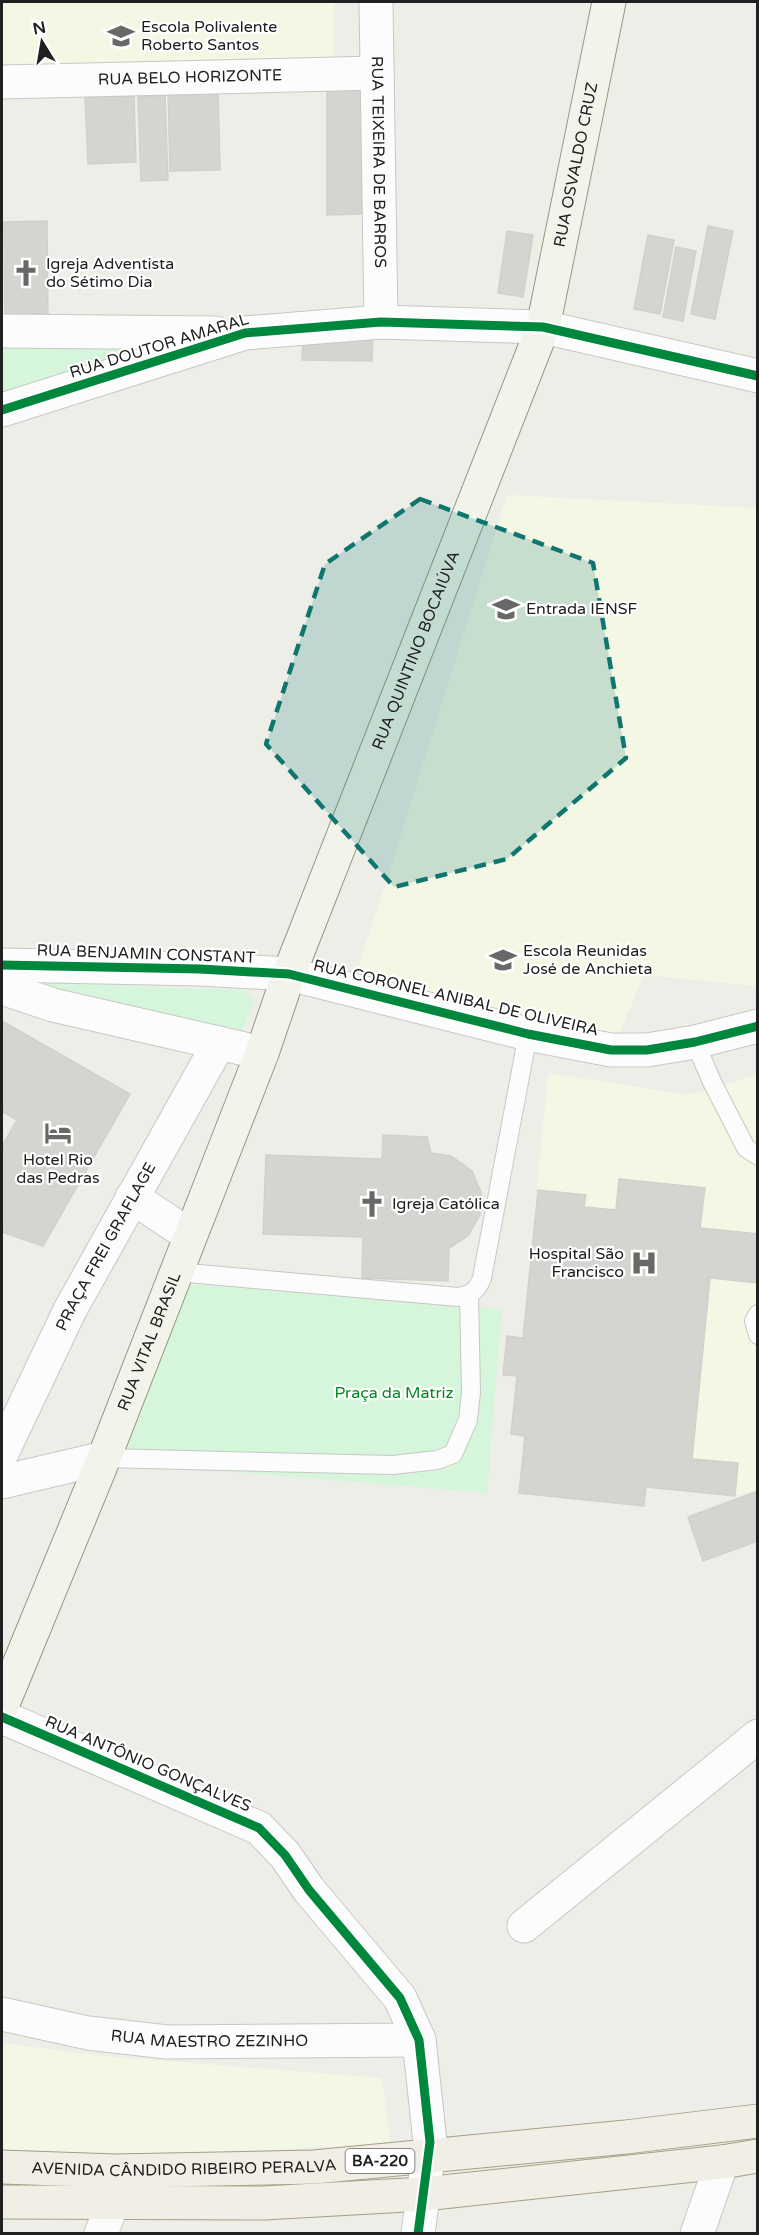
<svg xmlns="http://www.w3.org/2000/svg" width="759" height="2235" font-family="'Varela Round',sans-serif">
<rect width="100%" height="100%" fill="#eeeee9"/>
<!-- education -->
<g fill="#f5f7e5">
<path d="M2 2H334V65L2 74Z"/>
<path d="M507 495 757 508V986L644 975 616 1041 355 977 385 886Z"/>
<path d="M548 1073 688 1095 757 1075V1490L735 1496 646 1487 644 1506 519 1493 525 1436 511 1434 517 1377 503 1375 507 1336 523 1337Z"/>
<path d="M2 2043 101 2056 382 2078 390 2143 196 2154 2 2151Z"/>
</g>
<!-- park -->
<g fill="#d6f6db">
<path d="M2 344 166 345 2 399Z"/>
<path d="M2 981 244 990 254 1001 242 1031H191Z"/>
<path d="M189 1284 502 1309 487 1493 122 1463Z"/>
</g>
<!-- building -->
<g fill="#d5d4d0" stroke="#d2d0ca" stroke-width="1.5">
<path d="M218 89 220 170 170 171 168 90Z"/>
<path d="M327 90H362V214L327 215Z"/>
<path d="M134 94 136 162 88 164 85 96Z"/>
<path d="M165 96 168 180 141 181 138 97Z"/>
<path d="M47 221 48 323 5 324 4 222Z"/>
<path d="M708 226 733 231 715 319 691 314Z"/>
<path d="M507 231 533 235 523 297 498 293Z"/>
<path d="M648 235 674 240 660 314 634 309Z"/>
<path d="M676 247 696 251 683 321 663 317Z"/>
<path d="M303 335H373L372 361 302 360Z"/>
<path d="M2 1021 130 1094 43 1246 2 1232V1146L17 1120 2 1111Z"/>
<path d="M383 1135 427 1137 431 1153 451 1156 472 1171 481 1192 480 1215 468 1236 449 1248 448 1281 362 1278 363 1237 263 1234 266 1155 382 1159Z"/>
<path d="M619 1179 705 1188 700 1228 758 1234V1283L710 1278 692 1459 738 1463 735 1496 646 1487 644 1506 519 1493 525 1436 511 1434 517 1376 503 1375 507 1336 523 1338 538 1190 586 1195 584 1207 616 1210Z"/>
<path d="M758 1491V1541L703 1561 688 1517Z"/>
</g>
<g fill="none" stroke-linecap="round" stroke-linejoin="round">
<defs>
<g id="service">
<path d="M695 1042 712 1082 746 1148 758 1156"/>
<path d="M176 1272 458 1297C471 1295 477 1291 482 1278L528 1034"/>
<path d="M758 1314 754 1321 758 1335"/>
<path d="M104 1458 393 1465 437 1460 453 1454 468 1420 471 1392 469 1295"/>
</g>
<g id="minor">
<path id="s1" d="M376 2 381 322"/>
<path id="s2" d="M2 82 377 73"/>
<path d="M2 331 216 333"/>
<path d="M2 410 245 333 381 322 543 327 758 376"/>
<path d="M2 988 53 1005 262 1053"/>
<path d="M132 1197 189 1235"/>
<path id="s3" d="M2 1453 70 1310 219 1043"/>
<path d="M2 1482 104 1458"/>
<path d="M2 1717 259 1828 285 1855 309 1890 400 1998 419 2040 430 2142 418 2234"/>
<path d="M524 1926 758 1736"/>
<path id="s4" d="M2 2014 88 2033 167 2042 419 2040"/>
<path d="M101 2234 112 2204 114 2176"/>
<path d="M697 2234 722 2162"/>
</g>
<path id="tertiary" d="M2 965 200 969 289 974 528 1034 611 1050H647L695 1042 758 1026"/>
<g id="secondary">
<path id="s5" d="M2 1706 104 1458 262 1053 289 974 543 327 609 2"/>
</g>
<g id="primary">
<path id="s6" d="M2 2167 115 2171 314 2167 626 2137 758 2121"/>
<path d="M2 2202 264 2203 424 2194 722 2162 758 2156"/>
</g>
</defs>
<!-- service casing -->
<use href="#service" stroke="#c7c7c5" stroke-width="20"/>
<!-- minor casing -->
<use href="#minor" stroke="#c7c7c5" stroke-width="35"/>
<!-- tertiary casing -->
<use href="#tertiary" stroke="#c7c7c5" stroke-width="35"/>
<!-- secondary casing -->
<use href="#secondary" stroke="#949a7f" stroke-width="35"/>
<!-- primary casing -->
<use href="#primary" stroke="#a59f85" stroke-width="35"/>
<!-- service -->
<use href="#service" stroke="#fcfcfc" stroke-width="18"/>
<!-- minor -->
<use href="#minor" stroke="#fcfcfc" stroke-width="33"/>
<!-- tertiary -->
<use href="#tertiary" stroke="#fcfcfc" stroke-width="33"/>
<!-- secondary -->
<use href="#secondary" stroke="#f2f4ec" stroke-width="33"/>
<!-- primary -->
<use href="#primary" stroke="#f1eee6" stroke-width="33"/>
<defs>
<g id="cycleway">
<path d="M2 410 245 333 381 322 543 327 758 376"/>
<path d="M2 965 200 969 289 974 528 1034 611 1050H647L695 1042 758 1026"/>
<path d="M2 1717 259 1828 285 1855 309 1890 400 1998 419 2040 430 2142 418 2234"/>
</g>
</defs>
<!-- cycleway casing -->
<use href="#cycleway" stroke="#fff" stroke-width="13"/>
<!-- cycleway -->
<use href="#cycleway" stroke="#00873e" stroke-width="9"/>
</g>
<!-- marked area -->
<path fill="#0f766e" fill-opacity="0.2" stroke="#0f766e" stroke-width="4.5" stroke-dasharray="12 8" stroke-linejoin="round" d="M420 499 593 563 626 758 507 859 394 887 266 744 325 564Z"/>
<!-- icons -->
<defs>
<symbol id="school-bare" viewBox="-9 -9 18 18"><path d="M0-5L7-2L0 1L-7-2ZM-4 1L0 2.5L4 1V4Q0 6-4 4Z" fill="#686866" stroke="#fff" stroke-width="2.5" paint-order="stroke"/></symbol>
<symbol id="church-bare" viewBox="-9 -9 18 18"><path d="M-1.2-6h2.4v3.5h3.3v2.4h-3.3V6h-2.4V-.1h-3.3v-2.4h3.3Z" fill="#686866" stroke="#fff" stroke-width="2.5" paint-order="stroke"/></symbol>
<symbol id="hotel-bare" viewBox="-9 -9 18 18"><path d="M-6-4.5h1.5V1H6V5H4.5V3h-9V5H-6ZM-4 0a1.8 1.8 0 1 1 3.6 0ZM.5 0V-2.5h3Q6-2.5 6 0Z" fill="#686866" stroke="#fff" stroke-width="2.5" paint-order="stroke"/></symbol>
<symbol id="hospital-bare" viewBox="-9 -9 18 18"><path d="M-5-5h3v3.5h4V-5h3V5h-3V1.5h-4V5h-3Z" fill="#686866" stroke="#fff" stroke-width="2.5" paint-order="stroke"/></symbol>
</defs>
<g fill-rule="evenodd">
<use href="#school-bare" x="102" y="17" width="38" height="38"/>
<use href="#church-bare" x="7" y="254" width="38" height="38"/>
<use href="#school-bare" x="487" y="590" width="38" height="38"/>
<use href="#school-bare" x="484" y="941" width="38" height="38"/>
<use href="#hotel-bare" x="39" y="1114" width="38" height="38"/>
<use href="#church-bare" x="353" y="1185" width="38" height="38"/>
<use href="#hospital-bare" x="625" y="1244" width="38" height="38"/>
</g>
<g text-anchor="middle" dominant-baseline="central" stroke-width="4.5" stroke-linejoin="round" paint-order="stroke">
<!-- shield labels -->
<rect fill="#fff" stroke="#636363" stroke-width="1.5" x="345.5" y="2149" width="69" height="24" rx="4.5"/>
<g font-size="15" font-weight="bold" fill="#202020">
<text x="380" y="2161">BA-220</text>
</g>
<!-- poi labels -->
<g font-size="16" fill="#202020" stroke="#fff" text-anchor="start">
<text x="141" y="27">Escola Polivalente<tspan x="141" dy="18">Roberto Santos</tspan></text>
<text x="46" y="264">Igreja Adventista<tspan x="46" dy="18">do Sétimo Dia</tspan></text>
<text x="526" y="609">Entrada IENSF</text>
<text x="523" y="951">Escola Reunidas<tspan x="523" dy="18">José de Anchieta</tspan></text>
<text x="58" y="1160" text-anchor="middle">Hotel Rio<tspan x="58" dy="18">das Pedras</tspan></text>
<text x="392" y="1204">Igreja Católica</text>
<text x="624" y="1254" text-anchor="end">Hospital São<tspan x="624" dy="18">Francisco</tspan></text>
</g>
<!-- street labels -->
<g font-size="16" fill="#202020" stroke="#fff">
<text stroke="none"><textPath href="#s2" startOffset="188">RUA BELO HORIZONTE</textPath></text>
<text stroke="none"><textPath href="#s1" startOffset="160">RUA TEIXEIRA DE BARROS</textPath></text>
<text stroke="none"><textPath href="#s5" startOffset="1647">RUA OSVALDO CRUZ</textPath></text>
<text transform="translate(159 346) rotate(-17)">RUA DOUTOR AMARAL</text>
<text stroke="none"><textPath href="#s5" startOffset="1134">RUA QUINTINO BOCAIÚVA</textPath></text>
<text transform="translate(146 954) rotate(2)">RUA BENJAMIN CONSTANT</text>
<text transform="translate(456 998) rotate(13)">RUA CORONEL ANIBAL DE OLIVEIRA</text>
<text stroke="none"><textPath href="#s3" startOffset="231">PRAÇA FREI GRAFLAGE</textPath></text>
<text stroke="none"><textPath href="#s5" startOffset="393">RUA VITAL BRASIL</textPath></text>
<text transform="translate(148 1764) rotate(23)">RUA ANTÔNIO GONÇALVES</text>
<text stroke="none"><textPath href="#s4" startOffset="210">RUA MAESTRO ZEZINHO</textPath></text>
<text stroke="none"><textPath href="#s6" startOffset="182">AVENIDA CÂNDIDO RIBEIRO PERALVA</textPath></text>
</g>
<!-- park labels -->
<g font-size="16" fill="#058821" stroke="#fff">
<text x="394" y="1393">Praça da Matriz</text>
</g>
</g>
<!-- border -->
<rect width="759" height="2235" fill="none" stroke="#202020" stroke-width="6"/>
<!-- north arrow -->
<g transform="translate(42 42) rotate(349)" stroke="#ffffff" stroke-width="4.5" paint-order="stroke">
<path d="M0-4.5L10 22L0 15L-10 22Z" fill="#202020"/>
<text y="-9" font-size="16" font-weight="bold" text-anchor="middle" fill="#202020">N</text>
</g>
</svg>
